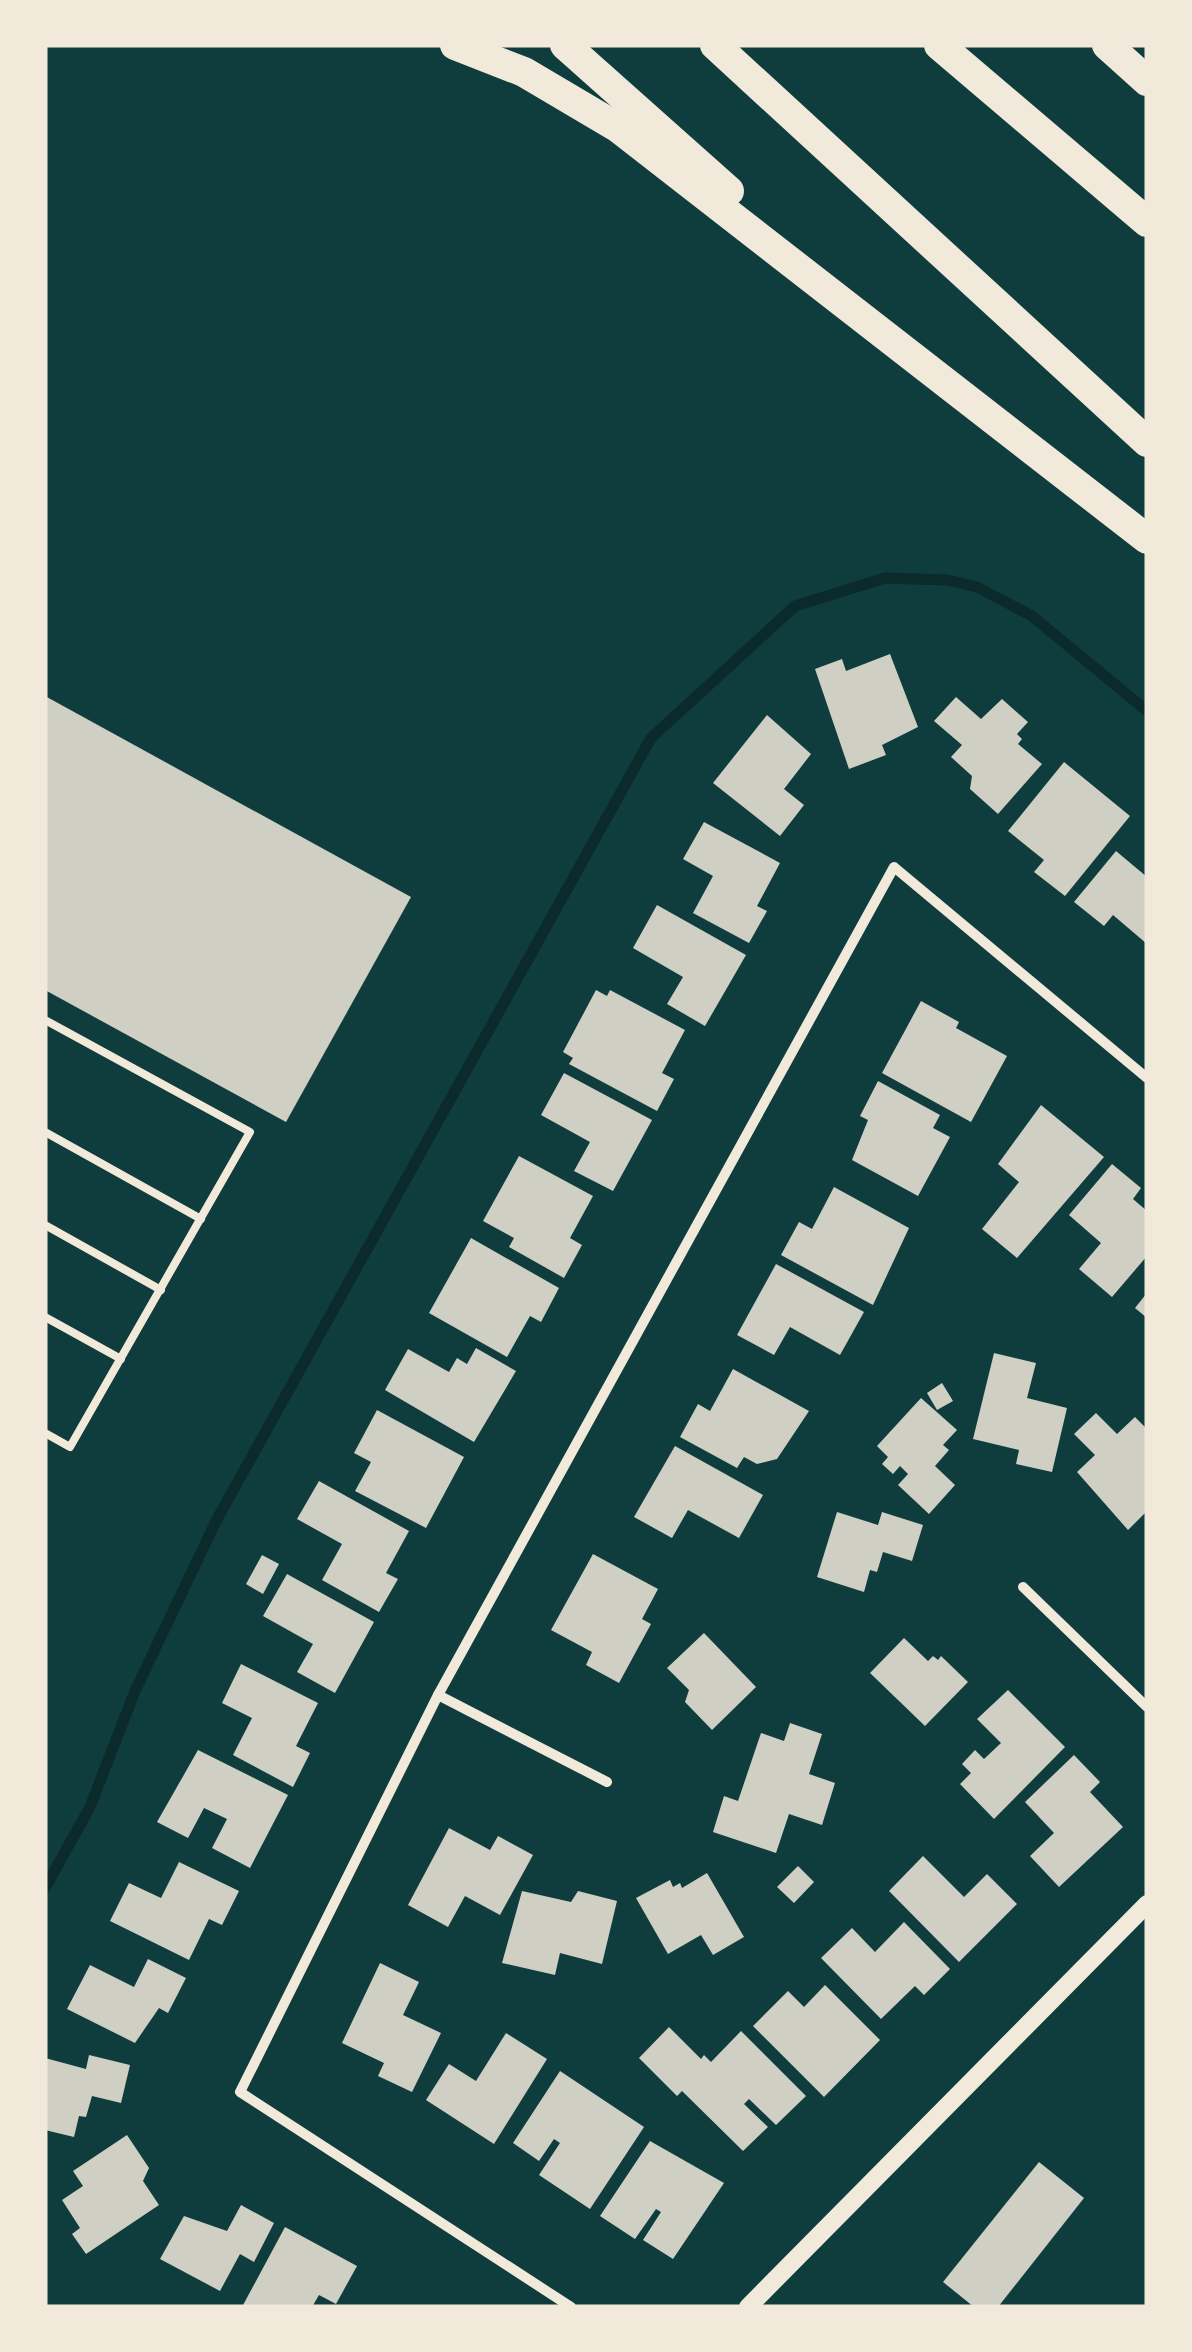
<svg xmlns="http://www.w3.org/2000/svg" width="1192" height="2352" font-family="Poppins,sans-serif">
<rect width="100%" height="100%" fill="#0f3d3e"/>
<g fill="none" stroke-linecap="round" stroke-linejoin="round">
<!-- stream -->
<path stroke="#0a2a2b" stroke-width="11" d="M45 1888 90 1807 135 1691 216 1521 651 738 795 606 885 578 947 580 977 587 1032 616 1147 711"/>
</g>
<!-- building -->
<g fill="#cfcfc3">
<path d="M890 654 918 727 882 745 886 755 849 769 815 669 842 659 846 671Z"/>
<path d="M45 696 411 897 286 1122 45 990Z"/>
<path d="M956 697 981 719 1002 699 1028 722 1017 734 1022 739 1018 744 1042 764 998 814 970 789 972 776 951 757 962 745 934 721Z"/>
<path d="M767 715 811 754 784 789 804 805 780 836 713 783Z"/>
<path d="M1064 762 1130 816 1065 896 1034 872 1044 860 1008 831Z"/>
<path d="M704 822 780 863 757 906 767 911 749 943 693 913 713 876 683 859Z"/>
<path d="M1116 851 1147 877V944L1113 915 1104 926 1074 902Z"/>
<path d="M657 905 746 955 705 1026 667 1004 683 977 633 948Z"/>
<path d="M596 990 607 996 610 990 685 1030 662 1073 674 1079 657 1111 569 1064 573 1058 563 1052Z"/>
<path d="M921 1001 959 1022 956 1028 1007 1056 971 1122 882 1073Z"/>
<path d="M564 1073 652 1120 613 1191 574 1171 590 1142 541 1115Z"/>
<path d="M878 1081 940 1115 933 1128 950 1137 918 1196 852 1160 868 1120 860 1116Z"/>
<path d="M1041 1105 1104 1157 1017 1258 982 1229 1019 1182 998 1164Z"/>
<path d="M519 1156 593 1196 570 1238 582 1245 564 1278 509 1247 514 1238 483 1221Z"/>
<path d="M1112 1164 1141 1188 1133 1199 1147 1211V1256L1112 1297 1079 1269 1101 1243 1069 1215Z"/>
<path d="M834 1187 909 1228 873 1305 781 1255 799 1222 812 1229Z"/>
<path d="M471 1238 559 1288 541 1322 530 1316 507 1357 429 1313Z"/>
<path d="M776 1264 864 1312 840 1355 790 1327 774 1355 737 1335Z"/>
<path d="M1147 1293V1318L1135 1308Z"/>
<path d="M476 1348 516 1371 474 1442 385 1390 408 1349 449 1372 457 1358 467 1364Z"/>
<path d="M994 1353 1036 1363 1027 1398 1067 1408 1052 1472 1016 1464 1019 1450 973 1439Z"/>
<path d="M733 1369 809 1411 777 1459 757 1464 744 1457 737 1468 680 1437 698 1404 710 1411Z"/>
<path d="M942 1383 953 1401 937 1410 927 1393Z"/>
<path d="M921 1398 957 1430 943 1445 949 1450 935 1466 955 1485 929 1514 898 1485 908 1474 900 1466 893 1474 882 1464 888 1457 877 1446Z"/>
<path d="M377 1410 464 1457 426 1528 355 1491 371 1462 354 1453Z"/>
<path d="M1096 1413 1117 1434 1135 1417 1147 1429V1511L1128 1530 1077 1472 1095 1455 1074 1434Z"/>
<path d="M675 1446 763 1495 739 1538 688 1510 672 1538 634 1517Z"/>
<path d="M319 1481 409 1531 386 1573 398 1579 379 1612 322 1580 342 1544 297 1519Z"/>
<path d="M837 1512 878 1525 882 1512 923 1525 912 1561 883 1552 877 1572 870 1570 864 1592 817 1577Z"/>
<path d="M593 1554 658 1589 642 1619 651 1624 619 1683 586 1665 592 1652 551 1630Z"/>
<path d="M262 1555 279 1564 263 1594 246 1584Z"/>
<path d="M287 1574 374 1622 335 1693 297 1672 313 1644 263 1616Z"/>
<path d="M704 1633 756 1687 712 1730 685 1702 689 1690 667 1668Z"/>
<path d="M904 1638 928 1661 933 1656 938 1660 941 1656 968 1682 925 1726 870 1673Z"/>
<path d="M241 1664 318 1703 296 1746 310 1753 293 1787 233 1755 252 1718 222 1703Z"/>
<path d="M1008 1690 1065 1747 994 1819 960 1784 971 1773 962 1764 975 1750 984 1759 1001 1743 977 1719Z"/>
<path d="M790 1723 822 1734 809 1774 835 1783 822 1825 789 1814 776 1853 713 1832 724 1796 738 1801 761 1733 784 1741Z"/>
<path d="M198 1750 288 1795 250 1868 212 1848 227 1819 204 1808 188 1838 157 1822Z"/>
<path d="M1074 1755 1100 1782 1090 1792 1123 1827 1059 1887 1030 1856 1054 1833 1025 1802Z"/>
<path d="M449 1828 490 1850 498 1836 533 1855 500 1915 465 1896 448 1927 408 1905Z"/>
<path d="M923 1856 964 1897 987 1874 1017 1904 959 1962 889 1891Z"/>
<path d="M179 1862 239 1891 222 1925 209 1919 189 1960 110 1921 129 1883 161 1898Z"/>
<path d="M798 1866 814 1882 794 1903 777 1887Z"/>
<path d="M707 1873 744 1937 713 1955 701 1935 668 1954 636 1898 670 1880 673 1887 680 1883 682 1888Z"/>
<path d="M522 1891 571 1902 578 1891 617 1901 602 1964 560 1953 555 1975 502 1963Z"/>
<path d="M904 1922 950 1969 924 1995 915 1986 881 2019 821 1958 852 1928 875 1952Z"/>
<path d="M148 1959 186 1978 168 2013 159 2008 135 2043 67 2009 90 1965 134 1987Z"/>
<path d="M380 1963 419 1982 403 2015 441 2033 412 2092 378 2076 384 2063 342 2043Z"/>
<path d="M825 1985 880 2040 824 2097 753 2026 788 1991 804 2007Z"/>
<path d="M669 2027 701 2059 704 2055 711 2062 741 2031 806 2096 776 2125 749 2099 744 2104 768 2127 743 2151 682 2091 677 2096 639 2058Z"/>
<path d="M506 2033 547 2059 494 2144 426 2100 449 2064 476 2081Z"/>
<path d="M89 2055 130 2065 121 2103 92 2096 86 2117 79 2116 74 2137 45 2130V2058L86 2069Z"/>
<path d="M560 2071 644 2127 590 2209 539 2175 560 2143 554 2139 539 2161 513 2143Z"/>
<path d="M127 2135 149 2168 143 2181 159 2205 86 2254 72 2234 80 2228 62 2200 83 2186 73 2171Z"/>
<path d="M650 2141 724 2183 673 2259 643 2240 661 2212 656 2209 635 2239 600 2216Z"/>
<path d="M1039 2162 1084 2198 998 2307H974L943 2282Z"/>
<path d="M241 2205 274 2223 254 2262 240 2254 220 2291 160 2259 184 2216 227 2231Z"/>
<path d="M285 2227 357 2266 336 2304 319 2295 312 2307H242Z"/>
</g>
<g fill="none" stroke-linecap="round" stroke-linejoin="round">
<!-- service -->
<g stroke="#f1e9da" stroke-width="8">
<path d="M45 1020 250 1132 70 1447 45 1433"/>
<path d="M45 1132 201 1219"/>
<path d="M45 1225 161 1290"/>
<path d="M45 1317 121 1359"/>
</g>
<!-- minor -->
<g stroke="#f1e9da" stroke-width="10">
<path d="M1023 1587 1147 1707"/>
<path d="M438 1695 607 1782"/>
<path d="M571 2307 240 2092 438 1695 894 867 1147 1078"/>
</g>
<!-- tertiary -->
<path stroke="#f1e9da" stroke-width="18" d="M748 2307 1147 1904"/>
<!-- motorway -->
<g stroke="#f1e9da" stroke-width="30">
<path d="M455 45 524 72 617 127 1147 539"/>
<path d="M565 45 729 191"/>
<path d="M715 45 1147 442"/>
<path d="M939 45 1147 222"/>
<path d="M1107 45 1147 81"/>
</g>
</g>
<!-- border -->
<rect width="1192" height="2352" fill="none" stroke="#f1e9da" stroke-width="95"/>
</svg>
